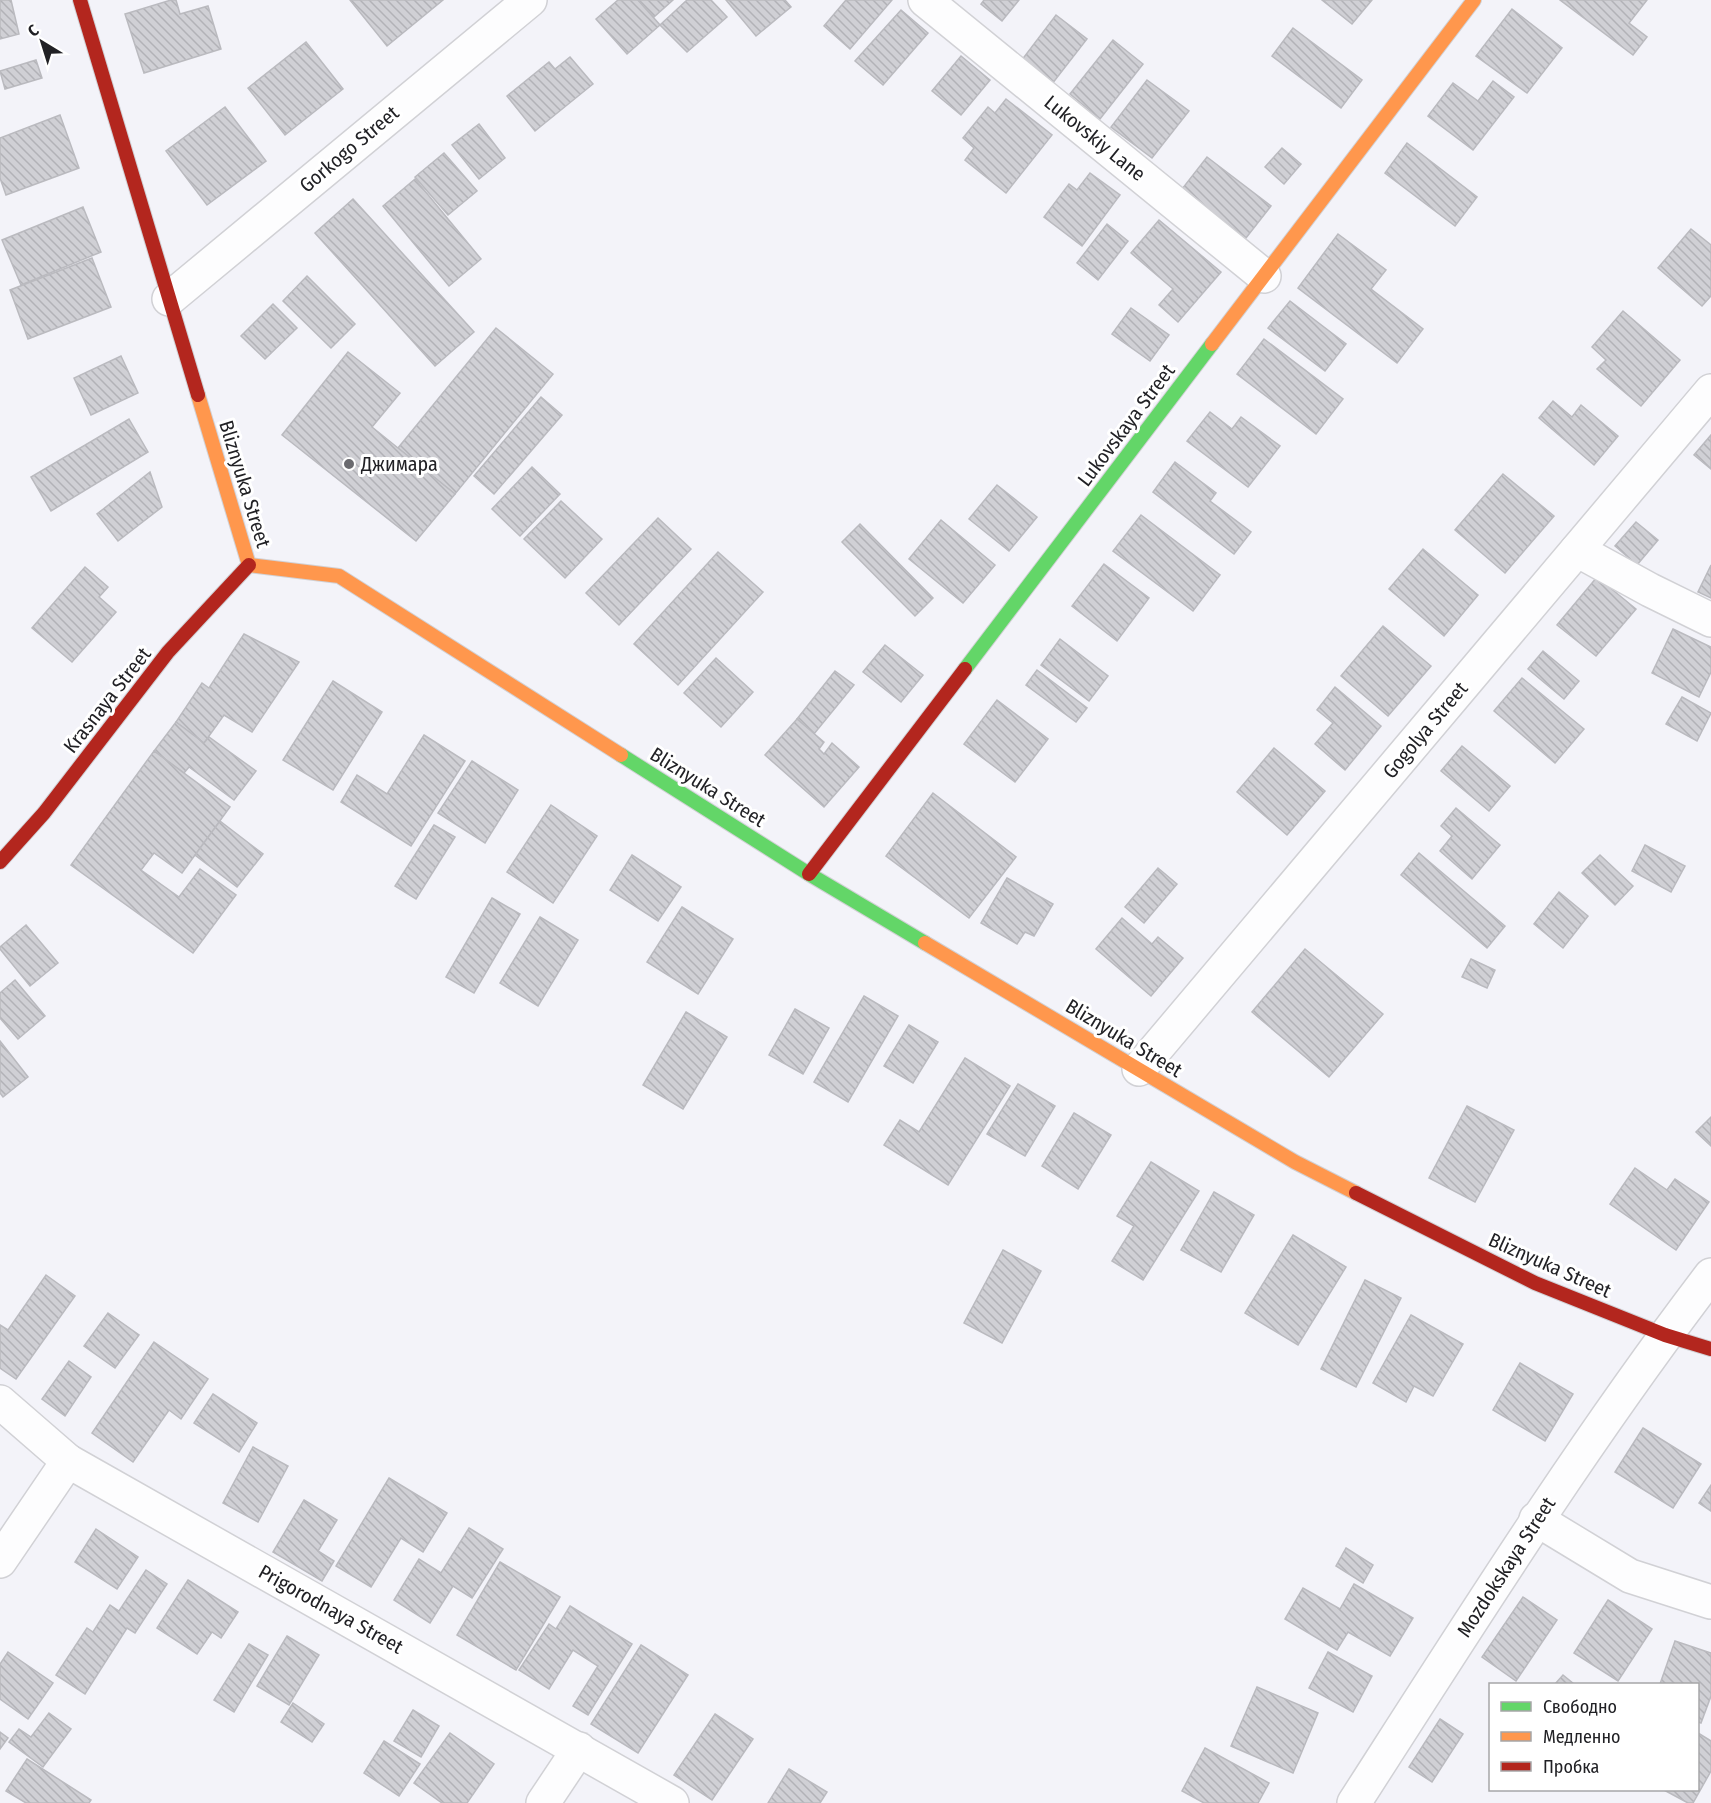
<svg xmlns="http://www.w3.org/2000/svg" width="1711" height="1803" font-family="'Fira Sans Condensed',sans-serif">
<defs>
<pattern id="building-back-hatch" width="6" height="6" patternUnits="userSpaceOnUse" patternTransform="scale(1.5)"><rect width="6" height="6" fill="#d0d0d5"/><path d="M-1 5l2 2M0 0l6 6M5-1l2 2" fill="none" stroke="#b2b2b7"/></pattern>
</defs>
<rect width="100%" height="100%" fill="#f3f3f9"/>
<!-- building -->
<g fill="url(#building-back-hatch)" stroke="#bababf" stroke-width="1.5">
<path d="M0 0H11L19 34 0 39Z"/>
<path d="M171 0H176L180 14 208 6 221 49 144 73 125 14Z"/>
<path d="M350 0H443L387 46Z"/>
<path d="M618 0H638L660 25 627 54 596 19Z"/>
<path d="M638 0H673L654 17Z"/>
<path d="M687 0H711L727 17 687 52 660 25Z"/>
<path d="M726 0H785L791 7 756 36Z"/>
<path d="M846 0H892L850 49 824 26Z"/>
<path d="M984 0H1019L1002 21 981 4Z"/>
<path d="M1322 0H1372L1352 24Z"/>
<path d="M1560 0H1647L1629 23 1647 37 1633 55Z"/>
<path d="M1512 9 1562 48 1527 93 1476 56Z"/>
<path d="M901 10 928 33 883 85 855 61Z"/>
<path d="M1056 15 1087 39 1052 84 1021 61Z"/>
<path d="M1293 28 1362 80 1341 108 1272 56Z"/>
<path d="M1113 40 1143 64 1100 119 1070 94Z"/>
<path d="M306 42 343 89 285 135 248 88Z"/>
<path d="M961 56 990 80 961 115 932 91Z"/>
<path d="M570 57 593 84 535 131 507 96 549 62 555 69Z"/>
<path d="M36 60 42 78 5 89 0 71Z"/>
<path d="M1147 80 1189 111 1152 158 1111 127Z"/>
<path d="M1493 81 1514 97 1473 150 1428 116 1453 83 1478 101Z"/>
<path d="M1006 99 1052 135 1006 193 965 160 974 148 963 138 988 107 995 113Z"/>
<path d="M225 107 266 161 207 205 166 151Z"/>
<path d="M60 115 79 168 6 195 0 178V138Z"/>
<path d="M479 124 505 158 479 179 452 145Z"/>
<path d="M1407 143 1477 197 1455 226 1385 173Z"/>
<path d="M1282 148 1301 164 1284 184 1265 167Z"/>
<path d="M444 153 477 191 448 215 415 177Z"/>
<path d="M1207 157 1271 206 1246 238 1182 189Z"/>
<path d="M1090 173 1120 195 1082 246 1044 217 1069 184 1077 190Z"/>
<path d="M415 179 481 259 449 286 383 206Z"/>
<path d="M353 199 474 332 435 366 315 233Z"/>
<path d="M83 207 101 252 21 285 2 240Z"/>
<path d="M1159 220 1221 272 1178 322 1159 305 1173 289 1131 253Z"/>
<path d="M1107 224 1128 241 1098 280 1077 263Z"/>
<path d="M1691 229 1711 245V296L1702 306 1658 268Z"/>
<path d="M1338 234 1386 270 1371 289 1423 329 1397 363 1298 288Z"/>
<path d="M92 258 111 307 28 339 10 290Z"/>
<path d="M307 276 355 324 331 348 283 301Z"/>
<path d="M1290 301 1346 344 1325 371 1268 328Z"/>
<path d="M273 304 297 328 265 359 241 336Z"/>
<path d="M1131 308 1169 335 1150 361 1112 334Z"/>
<path d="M1623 311 1680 360 1641 406 1597 369 1606 360 1592 347Z"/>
<path d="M496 328 553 374 455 494 398 448Z"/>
<path d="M1264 339 1343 399 1316 434 1237 374Z"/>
<path d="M348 352 400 393 372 427 455 494 416 541 282 435Z"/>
<path d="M121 356 138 393 91 415 74 378Z"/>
<path d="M541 397 562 415 494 494 474 476Z"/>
<path d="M1553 401 1572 417 1581 405 1618 436 1594 465 1539 418Z"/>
<path d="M1210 412 1232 429 1241 417 1280 446 1248 487 1187 441Z"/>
<path d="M129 419 148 452 51 511 31 477Z"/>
<path d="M1711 435V469L1694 455Z"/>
<path d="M1175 462 1216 493 1210 501 1251 532 1234 554 1153 492Z"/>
<path d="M532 467 560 494 520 536 492 509Z"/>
<path d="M150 472 162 507 118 541 97 514Z"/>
<path d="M1503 474 1554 516 1505 573 1455 530Z"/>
<path d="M997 485 1037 517 1009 551 969 519Z"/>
<path d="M561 501 602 539 565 578 524 539Z"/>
<path d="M1141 515 1220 575 1193 611 1113 551Z"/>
<path d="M658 518 691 549 619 625 586 593Z"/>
<path d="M941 520 995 565 963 603 909 559Z"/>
<path d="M1636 522 1658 540 1637 565 1615 546Z"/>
<path d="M860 524 933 598 915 616 842 542Z"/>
<path d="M1423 549 1478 595 1444 636 1389 589Z"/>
<path d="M718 552 763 592 678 685 634 644Z"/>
<path d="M1104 564 1149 598 1117 641 1072 606Z"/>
<path d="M1711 565V598L1698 592Z"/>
<path d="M85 567 108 587 99 597 116 612 72 662 32 628Z"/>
<path d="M1597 577 1636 609 1596 656 1557 625Z"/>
<path d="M1383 626 1431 666 1388 716 1341 676Z"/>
<path d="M1673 629 1711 647V672L1699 697 1652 673Z"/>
<path d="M244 634 299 662 252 732 224 715 204 743 176 722 202 683 209 688Z"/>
<path d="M1060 639 1108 676 1089 701 1041 665Z"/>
<path d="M885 645 923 675 901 702 863 672Z"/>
<path d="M1543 651 1579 681 1564 699 1528 669Z"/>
<path d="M716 658 753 692 721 727 684 693Z"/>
<path d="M1037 670 1087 708 1076 722 1026 685Z"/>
<path d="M835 671 854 685 814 734 797 719Z"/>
<path d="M1522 678 1584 729 1555 763 1494 711Z"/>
<path d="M333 681 382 712 333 790 283 760Z"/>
<path d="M1335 687 1381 726 1345 770 1315 744 1333 723 1317 710Z"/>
<path d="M1682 697 1711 713 1697 741 1666 724Z"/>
<path d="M997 700 1048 739 1015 782 964 744Z"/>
<path d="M797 719 824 742 819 749 824 754 832 743 859 767 824 807 765 755Z"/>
<path d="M176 722 204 743 209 737 256 771 234 800 189 767 184 773 154 751Z"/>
<path d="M424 735 465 761 411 846 341 802 357 775 387 794Z"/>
<path d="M1462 746 1510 786 1489 811 1441 771Z"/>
<path d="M1274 748 1325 791 1287 835 1237 792Z"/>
<path d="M154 751 230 807 182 873 154 853 141 870 179 897 200 869 236 895 193 953 71 865Z"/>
<path d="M472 761 518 790 485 843 438 813Z"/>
<path d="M933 793 1016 857 969 918 886 856Z"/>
<path d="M551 805 597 836 553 903 507 872Z"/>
<path d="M1456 808 1500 845 1472 879 1440 851 1452 836 1441 826Z"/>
<path d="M220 821 263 854 237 887 195 855Z"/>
<path d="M434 825 455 837 416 899 395 886Z"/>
<path d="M1645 845 1685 866 1671 892 1632 871Z"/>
<path d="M1419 853 1505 926 1487 948 1401 875Z"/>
<path d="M632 855 681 887 658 921 610 890Z"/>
<path d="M1600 855 1633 886 1615 905 1582 873Z"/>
<path d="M1158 868 1177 884 1144 923 1125 907Z"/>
<path d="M1007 878 1053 904 1034 936 1025 932 1017 944 981 923Z"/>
<path d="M1559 892 1588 916 1563 948 1534 924Z"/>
<path d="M492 898 520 914 474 993 446 977Z"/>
<path d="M682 907 733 939 698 994 647 962Z"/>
<path d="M540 917 578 940 538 1006 500 983Z"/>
<path d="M1122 918 1152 944 1158 937 1183 958 1151 996 1096 949Z"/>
<path d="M26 925 58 963 30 986 0 949V947Z"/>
<path d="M1305 949 1383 1014 1329 1077 1252 1012Z"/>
<path d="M1471 959 1495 970 1487 988 1462 977Z"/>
<path d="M15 980 45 1016 18 1039 0 1018V993Z"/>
<path d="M864 996 898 1016 848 1102 814 1082Z"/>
<path d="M795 1009 829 1028 803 1074 769 1055Z"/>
<path d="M686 1012 727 1037 683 1109 643 1085Z"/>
<path d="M909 1025 938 1042 913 1083 884 1066Z"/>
<path d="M0 1041 28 1077 3 1097 0 1093Z"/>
<path d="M965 1058 1010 1086 948 1185 884 1145 900 1120 919 1132Z"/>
<path d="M1018 1084 1055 1106 1025 1156 987 1134Z"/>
<path d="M1467 1106 1514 1130 1475 1202 1429 1178Z"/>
<path d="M1074 1113 1111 1135 1078 1189 1042 1166Z"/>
<path d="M1711 1117V1146L1696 1132Z"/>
<path d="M1151 1162 1199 1191 1143 1280 1112 1261 1134 1226 1117 1216Z"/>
<path d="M1635 1168 1667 1190 1675 1179 1709 1202 1676 1250 1610 1204Z"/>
<path d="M1214 1192 1254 1215 1221 1272 1181 1250Z"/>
<path d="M1293 1235 1346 1267 1298 1345 1245 1313Z"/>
<path d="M1003 1250 1041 1271 1002 1343 964 1323Z"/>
<path d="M46 1275 75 1296 16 1379 0 1368V1325L8 1330Z"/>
<path d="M1365 1280 1401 1298 1356 1387 1321 1369Z"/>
<path d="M108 1313 139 1335 115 1368 84 1346Z"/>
<path d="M1411 1315 1463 1344 1433 1396 1414 1386 1406 1402 1373 1383Z"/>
<path d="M154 1342 208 1379 181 1419 169 1410 133 1462 92 1433Z"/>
<path d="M69 1361 91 1377 65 1416 42 1399Z"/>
<path d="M1520 1363 1573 1394 1545 1441 1493 1410Z"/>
<path d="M213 1394 257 1423 239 1452 194 1423Z"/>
<path d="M1643 1428 1701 1464 1673 1508 1615 1472Z"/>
<path d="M253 1447 288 1466 258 1522 223 1503Z"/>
<path d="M389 1478 447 1513 423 1552 401 1538 371 1587 336 1566Z"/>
<path d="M1711 1485V1511L1699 1503Z"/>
<path d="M304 1500 337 1520 318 1551 334 1561 322 1581 273 1552Z"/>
<path d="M469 1528 503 1549 472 1598 453 1586 430 1623 394 1600 419 1559 441 1573Z"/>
<path d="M96 1529 138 1557 117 1589 75 1562Z"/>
<path d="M1346 1548 1373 1565 1363 1583 1336 1566Z"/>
<path d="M500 1562 560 1597 516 1670 457 1635Z"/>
<path d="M146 1570 167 1584 135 1633 127 1628 85 1694 56 1675 87 1628 93 1632 110 1605 119 1611Z"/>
<path d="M188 1580 238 1612 221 1638 212 1632 197 1654 157 1628Z"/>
<path d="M1354 1584 1413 1618 1390 1656 1348 1632 1337 1650 1285 1619 1303 1588 1340 1609Z"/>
<path d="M1523 1597 1557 1620 1516 1681 1482 1657Z"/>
<path d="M1608 1600 1652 1629 1618 1681 1574 1653Z"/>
<path d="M570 1606 632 1644 588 1715 573 1706 598 1666 573 1650 549 1689 519 1670 549 1624 556 1629Z"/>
<path d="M287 1636 319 1655 289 1705 257 1686Z"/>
<path d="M1675 1641 1711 1653V1696L1701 1723 1698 1722V1684H1660Z"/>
<path d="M249 1644 268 1655 234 1712 214 1700Z"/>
<path d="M641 1645 688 1675 638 1753 591 1724Z"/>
<path d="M8 1652 53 1683 28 1719 0 1699V1664Z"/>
<path d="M1328 1652 1372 1676 1353 1712 1309 1688Z"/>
<path d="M1563 1675 1574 1684H1555Z"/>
<path d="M1257 1687 1318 1713 1293 1773 1231 1746Z"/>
<path d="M293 1703 324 1724 312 1742 281 1722Z"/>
<path d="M413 1710 439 1726 421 1757 394 1741Z"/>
<path d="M49 1713 71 1729 43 1767 9 1742 19 1729 31 1737Z"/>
<path d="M715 1714 753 1739 712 1800 674 1775Z"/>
<path d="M1440 1719 1463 1734 1432 1782 1409 1767Z"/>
<path d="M0 1732 8 1738 0 1749Z"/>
<path d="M450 1733 494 1764 467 1803H442L414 1783Z"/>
<path d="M1698 1733 1711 1741V1771L1693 1803H1688L1664 1790H1698Z"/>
<path d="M384 1741 420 1764 399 1796 364 1773Z"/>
<path d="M1205 1748 1269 1783 1258 1803H1204L1182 1791Z"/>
<path d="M27 1759 91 1800 89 1803H26L6 1791Z"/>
<path d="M789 1769 827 1792 820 1803H768Z"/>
</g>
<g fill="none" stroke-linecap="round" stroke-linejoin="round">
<defs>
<g id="street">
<path d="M925 0 1264 276"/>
<path d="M169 299 530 0"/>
<path d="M1577 550 1650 590 1711 620"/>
<path d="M1139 1069 1711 391"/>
<path d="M0 1402 68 1461 672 1803"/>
<path d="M1536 1519 1630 1576 1711 1602"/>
<path d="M0 1561 68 1461"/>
<path d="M543 1803 579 1749"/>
<path d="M1354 1803C1469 1624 1582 1444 1711 1275"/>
</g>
<g id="fast">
<path d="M965 669 1212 344"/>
<path d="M621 755 809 874 925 943"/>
</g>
<g id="slow">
<path d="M1212 344 1474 0"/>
<path d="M198 395 249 565"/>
<path d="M249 565 339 576 621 755"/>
<path d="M925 943 1295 1162 1356 1193"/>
</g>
<g id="jam">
<path d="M80 0 198 395"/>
<path d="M0 862 44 813 168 652 249 565"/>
<path d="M809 874 965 669"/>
<path d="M1356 1193 1535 1283 1665 1335 1711 1349"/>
</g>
</defs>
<!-- street casing -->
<use href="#street" stroke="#d1d1d5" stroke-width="36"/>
<!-- fast casing -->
<use href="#fast" stroke="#d1d1d5" stroke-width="16"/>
<!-- slow casing -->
<use href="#slow" stroke="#d1d1d5" stroke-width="16"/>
<!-- jam casing -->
<use href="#jam" stroke="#d1d1d5" stroke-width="16"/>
<!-- street -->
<use href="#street" stroke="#fdfdfe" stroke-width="33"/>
<!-- fast -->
<use href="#fast" stroke="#63d668" stroke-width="14"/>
<!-- slow -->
<use href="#slow" stroke="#ff974d" stroke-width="14"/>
<!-- jam -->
<use href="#jam" stroke="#b3261e" stroke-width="14"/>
</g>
<!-- markers -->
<circle fill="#6a6a6f" stroke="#fff" stroke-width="2" cx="349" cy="464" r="6"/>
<g text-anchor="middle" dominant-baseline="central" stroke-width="6" stroke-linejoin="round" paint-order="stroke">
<!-- street labels -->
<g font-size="20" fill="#212125" stroke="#fff">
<text transform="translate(1095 138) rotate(39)">Lukovskiy Lane</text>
<text transform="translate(349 149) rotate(-40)">Gorkogo Street</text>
<text transform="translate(1126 425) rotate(-53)">Lukovskaya Street</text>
<text transform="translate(245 484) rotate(73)">Bliznyuka Street</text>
<text transform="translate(107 700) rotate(-52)">Krasnaya Street</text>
<text transform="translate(1425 730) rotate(-50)">Gogolya Street</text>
<text transform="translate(708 787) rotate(32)">Bliznyuka Street</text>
<text transform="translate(1124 1038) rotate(31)">Bliznyuka Street</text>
<text transform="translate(1550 1265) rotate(24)">Bliznyuka Street</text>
<text transform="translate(1506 1567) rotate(-57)">Mozdokskaya Street</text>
<text transform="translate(331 1609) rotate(29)">Prigorodnaya Street</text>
</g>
<!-- poi labels -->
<g font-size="20" fill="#212125" stroke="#fff" text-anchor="start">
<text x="361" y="464">Джимара</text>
</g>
</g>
<!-- legend -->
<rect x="1489" y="1683" width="210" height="108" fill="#ffffff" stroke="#a6a6a8" stroke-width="1.5"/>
<rect x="1501" y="1702" width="30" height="9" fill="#63d668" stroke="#a6a6a8" stroke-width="1.5"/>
<text x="1543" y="1713" font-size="18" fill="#212125">Свободно</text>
<rect x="1501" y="1732" width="30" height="9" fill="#ff974d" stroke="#a6a6a8" stroke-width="1.5"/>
<text x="1543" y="1743" font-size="18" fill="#212125">Медленно</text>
<rect x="1501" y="1762" width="30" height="9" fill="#b3261e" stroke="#a6a6a8" stroke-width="1.5"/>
<text x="1543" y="1773" font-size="18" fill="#212125">Пробка</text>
<!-- north arrow -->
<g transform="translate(42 42) rotate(322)" stroke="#ffffff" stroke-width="4.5" paint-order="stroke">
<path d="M0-4.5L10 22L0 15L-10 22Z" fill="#212125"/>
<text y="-9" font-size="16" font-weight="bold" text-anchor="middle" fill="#212125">С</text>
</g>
</svg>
